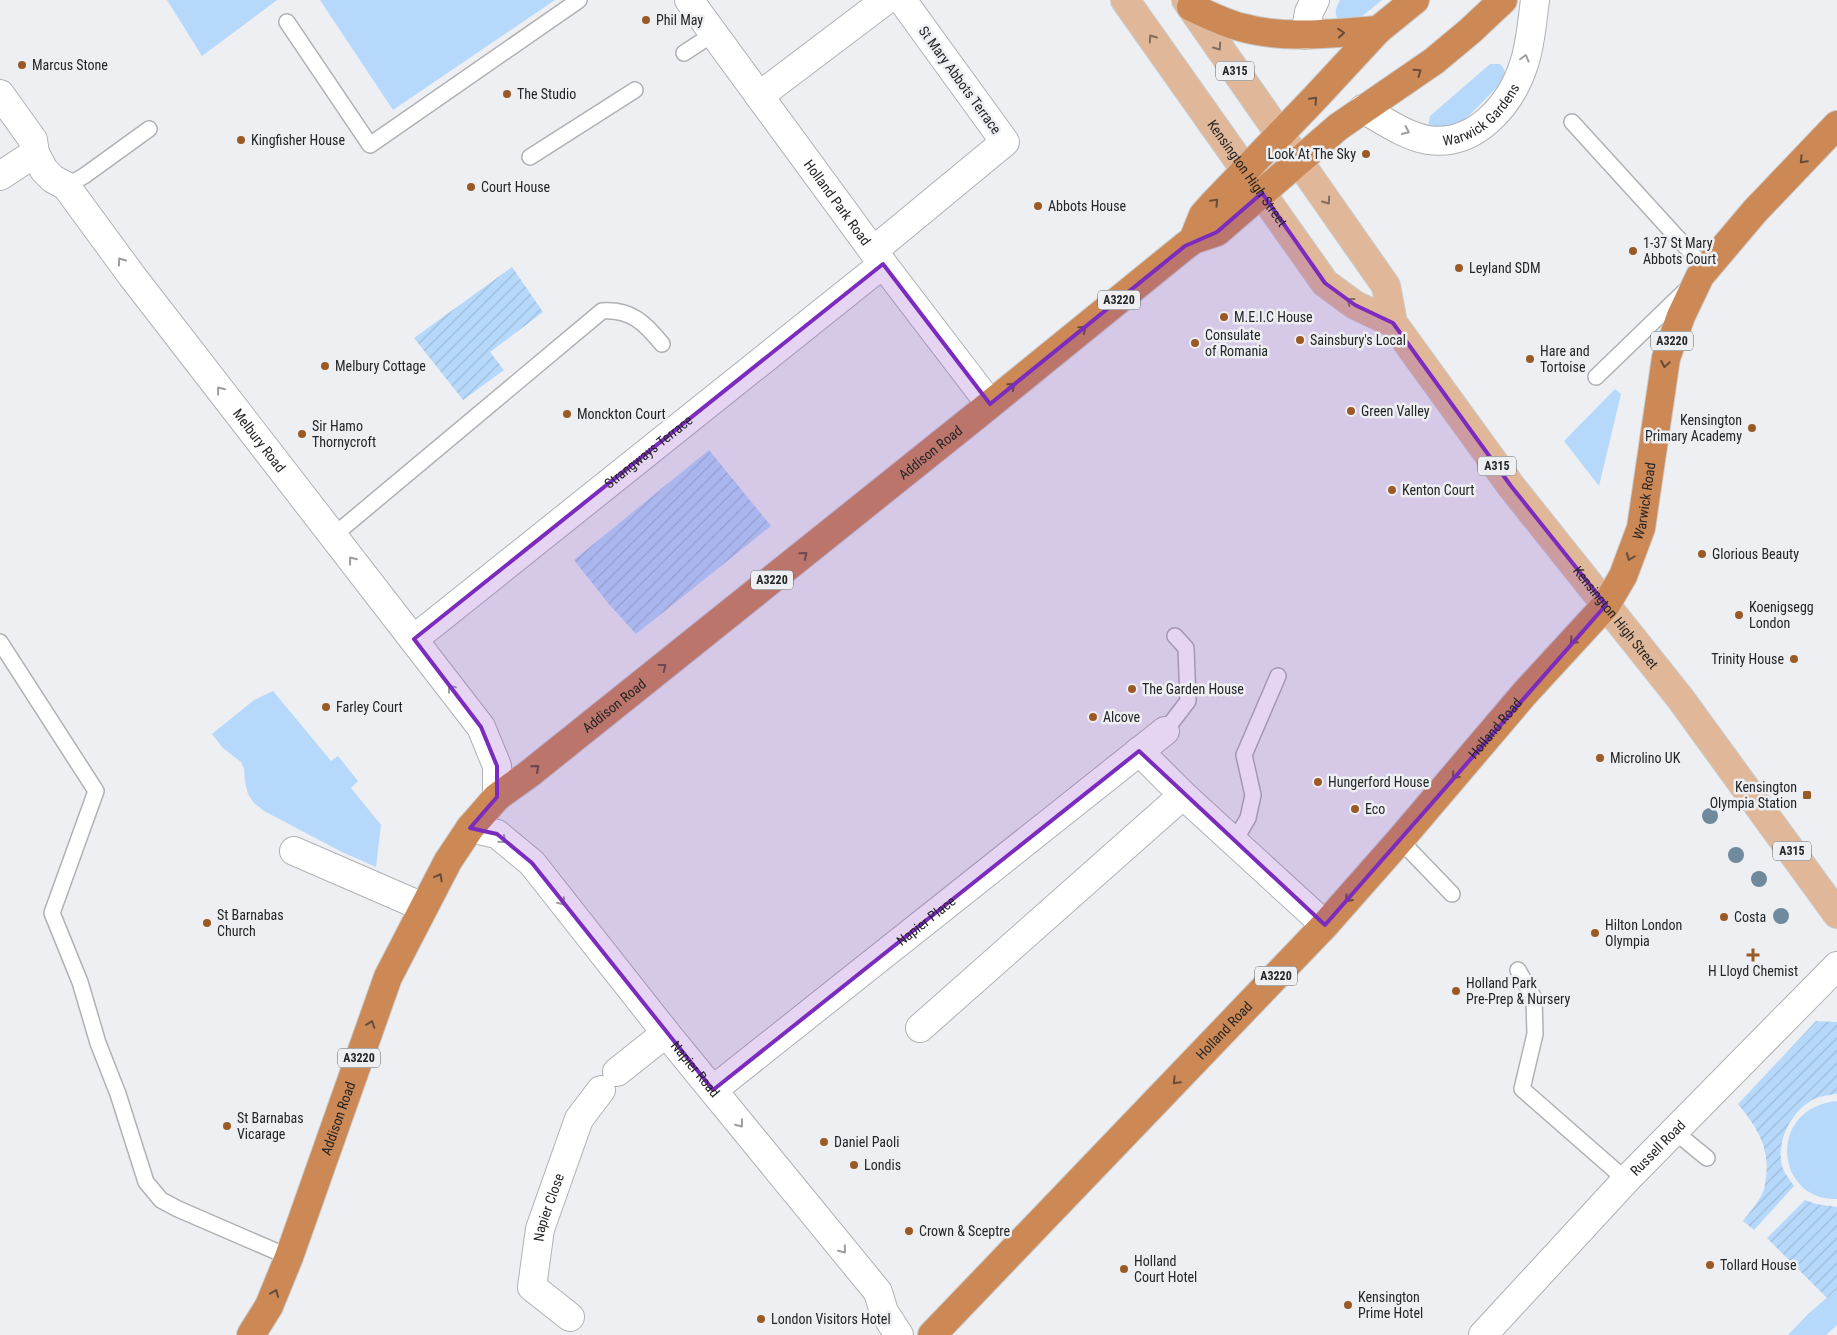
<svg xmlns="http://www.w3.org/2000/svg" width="1837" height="1335" font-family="'Roboto Condensed',sans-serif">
<defs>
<pattern id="garden-furrows" width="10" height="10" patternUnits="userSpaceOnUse" patternTransform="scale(1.25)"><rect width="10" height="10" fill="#b6d9fb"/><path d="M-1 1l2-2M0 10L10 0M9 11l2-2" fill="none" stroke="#9cbad7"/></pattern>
</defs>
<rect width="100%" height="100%" fill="#edeff2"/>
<!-- grass -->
<g fill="#b6d9fb">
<path d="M167 0H277L202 56Z"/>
<path d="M320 0H555L393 110Z"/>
<path d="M1340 0H1382L1355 22 1342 23C1333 16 1335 10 1340 0Z"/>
<path d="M1490 64H1500C1506 70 1506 74 1503 81L1449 136 1428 127 1430 116Z"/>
<path d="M1615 389 1621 394 1599 486 1564 441Z"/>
<path d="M273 691 331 761 338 756 358 781 351 788 381 825 376 867 342 852 264 811 254 803 248 794 245 782 244 768 241 762 223 748 212 734 254 700Z"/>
<path d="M1837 1101V1199C1775 1201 1766 1108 1837 1101Z"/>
<path d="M1837 1289V1325L1826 1335H1788L1808 1314Z"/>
</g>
<!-- garden -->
<g fill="url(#garden-furrows)">
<path d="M512 267 543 312 490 352 504 370 463 400 414 338Z"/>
<path d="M709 450 771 526 636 634 608 603 574 560Z"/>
<path d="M1816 1021 1837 1022V1094C1829 1095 1821 1096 1814 1099 1791 1111 1776 1141 1782 1166 1784 1173 1790 1180 1794 1186L1754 1230 1743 1221C1750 1212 1758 1203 1763 1192 1765 1188 1765 1182 1766 1177 1770 1147 1756 1126 1738 1104Z"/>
<path d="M1805 1200 1816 1204 1837 1207V1289L1827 1298 1767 1238Z"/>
</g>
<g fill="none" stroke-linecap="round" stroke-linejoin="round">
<defs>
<g id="lane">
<path d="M287 22 370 145 579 0"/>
<path d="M684 53 713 34"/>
<path d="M1572 122 1706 269"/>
<path d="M530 157 635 90"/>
<path d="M66 186 84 176 149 129"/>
<path d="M1596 377 1685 291"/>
<path d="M333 536 602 311C631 309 645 323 662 344"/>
<path d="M0 642 96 791 52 913 80 982 98 1043 118 1094 146 1182 161 1200 178 1209 289 1257"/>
<path d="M1165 731 1188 701 1186 648 1175 636"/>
<path d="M1400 840 1452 894"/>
<path d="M1234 842 1248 818 1253 795 1244 755 1278 676"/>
<path d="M1518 970 1534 998 1535 1034 1522 1089 1626 1180"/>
<path d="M1674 1131 1707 1158"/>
</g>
<g id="street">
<path id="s1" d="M689 0 873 251 990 404"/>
<path d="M1305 35 1309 12 1315 0"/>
<path id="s2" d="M0 94 33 140 35 153 44 170 53 179 66 186 132 276 481 727 497 766V797"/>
<path d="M759 96 886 0"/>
<path id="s3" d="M1363 109C1383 120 1405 136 1428 140 1476 147 1511 104 1524 64 1531 43 1532 21 1535 0"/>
<path d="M0 176 35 153"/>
<path d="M873 251 1005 142 902 0"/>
<path id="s4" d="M414 639 883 264"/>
<path d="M1139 751 1183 795 1325 925"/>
<path id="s5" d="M470 828 497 834 532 863 666 1033 878 1292 884 1312 899 1335"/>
<path d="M294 851 423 907"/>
<path d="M920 1028 1183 795"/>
<path d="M617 1072 666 1033"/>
<path id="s6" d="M713 1090 1165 731"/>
<path id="s7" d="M570 1317 532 1287 540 1229 579 1119 601 1090"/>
<path id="s8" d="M1483 1335 1626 1180 1837 966"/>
</g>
<g id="primary">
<path id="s9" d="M1125 0 1325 283 1355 305 1393 323"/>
<path id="s10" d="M1186 0 1386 286 1393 323 1511 486 1680 698 1837 914"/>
</g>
<g id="highway">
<path d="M1191 7C1207 14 1224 23 1240 27 1286 40 1332 33 1378 30"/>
<path d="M1193 240 1203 215 1212 205 1314 99 1378 30 1415 0"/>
<path id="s11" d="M251 1335 269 1306 289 1257 388 977 448 861 470 828 497 797 529 774 977 415 1185 246 1193 240 1217 232 1338 127 1434 61 1470 31 1503 0"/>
<path id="s12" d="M932 1335 1325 925 1400 840 1525 693 1606 605 1623 576 1641 528 1666 358 1681 316 1700 276 1755 211 1837 125"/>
</g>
</defs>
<!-- lane casing -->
<use href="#lane" stroke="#afb1b3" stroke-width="18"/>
<!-- street casing -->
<use href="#street" stroke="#afb1b3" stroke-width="30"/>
<!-- primary casing -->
<use href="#primary" stroke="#cacbcb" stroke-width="30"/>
<!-- highway casing -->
<use href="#highway" stroke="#cacbcb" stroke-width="30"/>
<!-- lane -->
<use href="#lane" stroke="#fff" stroke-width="15"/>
<!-- street -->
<use href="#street" stroke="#fff" stroke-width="28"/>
<!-- primary -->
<use href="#primary" stroke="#e0b899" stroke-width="28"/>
<!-- highway -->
<use href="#highway" stroke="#c85" stroke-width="28"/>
</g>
<!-- trees -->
<g fill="#6f899d">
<circle cx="1710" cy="816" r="8"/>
<circle cx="1736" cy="855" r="8"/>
<circle cx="1759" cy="879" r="8"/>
<circle cx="1781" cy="916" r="8"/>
</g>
<!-- one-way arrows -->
<defs><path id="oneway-chevron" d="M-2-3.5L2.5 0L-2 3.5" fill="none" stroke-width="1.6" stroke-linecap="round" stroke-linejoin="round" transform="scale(1.25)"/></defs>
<g stroke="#674d39">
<use href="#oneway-chevron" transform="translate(1341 33) rotate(-5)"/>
<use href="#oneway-chevron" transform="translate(1418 72) rotate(-35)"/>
<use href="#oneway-chevron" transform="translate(1314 100) rotate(-47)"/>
<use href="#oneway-chevron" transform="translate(1803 160) rotate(134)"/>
<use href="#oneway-chevron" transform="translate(1215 202) rotate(-46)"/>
<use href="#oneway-chevron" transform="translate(1083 329) rotate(-39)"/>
<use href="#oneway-chevron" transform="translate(1665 364) rotate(100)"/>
<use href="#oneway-chevron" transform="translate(1012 386) rotate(-39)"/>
<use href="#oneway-chevron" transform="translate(804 555) rotate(-39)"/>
<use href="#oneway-chevron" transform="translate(1630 557) rotate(111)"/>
<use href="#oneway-chevron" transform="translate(1573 641) rotate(133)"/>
<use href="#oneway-chevron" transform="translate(663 667) rotate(-38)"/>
<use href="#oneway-chevron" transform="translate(536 768) rotate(-41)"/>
<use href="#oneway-chevron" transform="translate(1455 776) rotate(130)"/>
<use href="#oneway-chevron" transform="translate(439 877) rotate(-62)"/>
<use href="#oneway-chevron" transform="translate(1348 899) rotate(132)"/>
<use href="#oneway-chevron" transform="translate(371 1024) rotate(-71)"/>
<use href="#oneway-chevron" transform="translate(1176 1081) rotate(134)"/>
<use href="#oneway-chevron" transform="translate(275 1293) rotate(-68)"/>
</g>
<g stroke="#826e60">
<use href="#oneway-chevron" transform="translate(1152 38) rotate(-125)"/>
<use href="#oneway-chevron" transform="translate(1218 47) rotate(55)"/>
<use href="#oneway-chevron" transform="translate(1327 201) rotate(55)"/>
<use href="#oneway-chevron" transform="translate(1350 301) rotate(-144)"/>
</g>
<g stroke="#9c9d9d">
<use href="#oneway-chevron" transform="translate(1525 58) rotate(-75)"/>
<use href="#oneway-chevron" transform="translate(1406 131) rotate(24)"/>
<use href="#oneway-chevron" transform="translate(121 261) rotate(-126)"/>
<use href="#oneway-chevron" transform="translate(220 390) rotate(-128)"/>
<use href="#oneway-chevron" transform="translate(352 560) rotate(-128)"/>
<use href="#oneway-chevron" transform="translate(451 688) rotate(-127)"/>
<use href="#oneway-chevron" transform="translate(503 840) rotate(40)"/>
<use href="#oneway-chevron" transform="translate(562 902) rotate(52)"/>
<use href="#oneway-chevron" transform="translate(740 1124) rotate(51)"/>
<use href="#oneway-chevron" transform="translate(843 1250) rotate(51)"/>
</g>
<!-- marked area -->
<path fill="#7b2cbf" fill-opacity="0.2" stroke="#7b2cbf" stroke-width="4" stroke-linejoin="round" d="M1262 193 1325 283 1355 305 1393 323 1511 486 1606 605 1325 925 1139 751 713 1090 532 863 497 834 470 828 497 797V766L481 727 414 639 883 264 990 404 1185 246 1217 232Z"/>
<!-- markers -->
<g fill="#9b5a25" stroke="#edeff2" stroke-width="2">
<circle cx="646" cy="20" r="5"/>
<circle cx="22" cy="65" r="5"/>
<circle cx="507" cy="94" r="5"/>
<circle cx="241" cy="140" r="5"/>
<circle cx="1366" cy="154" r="5"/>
<circle cx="471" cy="187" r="5"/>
<circle cx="1038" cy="206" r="5"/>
<circle cx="1633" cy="251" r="5"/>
<circle cx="1459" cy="268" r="5"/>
<circle cx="1224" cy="317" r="5"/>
<circle cx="1300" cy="340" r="5"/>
<circle cx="1195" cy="343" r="5"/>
<circle cx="1530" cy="359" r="5"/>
<circle cx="325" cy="366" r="5"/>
<circle cx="1351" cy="411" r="5"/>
<circle cx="567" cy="414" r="5"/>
<circle cx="1752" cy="428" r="5"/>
<circle cx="302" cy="434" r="5"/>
<circle cx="1392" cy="490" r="5"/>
<circle cx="1702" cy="554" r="5"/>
<circle cx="1739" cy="615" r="5"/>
<circle cx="1794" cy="659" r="5"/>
<circle cx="1132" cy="689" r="5"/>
<circle cx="326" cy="707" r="5"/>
<circle cx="1093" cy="717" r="5"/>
<circle cx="1600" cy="758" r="5"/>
<circle cx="1318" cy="782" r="5"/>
<rect x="1802" y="790" width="10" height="10" rx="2.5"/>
<circle cx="1355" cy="809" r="5"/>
<circle cx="1724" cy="917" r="5"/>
<circle cx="207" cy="923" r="5"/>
<circle cx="1595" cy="933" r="5"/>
<path d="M1750.5 947.5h5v5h5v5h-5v5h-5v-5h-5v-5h5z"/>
<circle cx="1456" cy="991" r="5"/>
<circle cx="227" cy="1126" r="5"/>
<circle cx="824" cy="1142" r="5"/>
<circle cx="854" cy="1165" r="5"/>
<circle cx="909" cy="1231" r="5"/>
<circle cx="1710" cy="1265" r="5"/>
<circle cx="1124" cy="1269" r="5"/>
<circle cx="1348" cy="1305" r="5"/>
<circle cx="761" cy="1319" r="5"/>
</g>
<g text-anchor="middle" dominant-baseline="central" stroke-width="5" stroke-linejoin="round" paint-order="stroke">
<!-- shield labels -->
<g fill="#edeff2" stroke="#606263" stroke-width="1">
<rect x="1216" y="61.5" width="38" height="19" rx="4"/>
<rect x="1098" y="290.5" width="42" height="19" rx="4"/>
<rect x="1651" y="331.5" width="42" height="19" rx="4"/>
<rect x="1478" y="456.5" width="38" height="19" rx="4"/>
<rect x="751" y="570.5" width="42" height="19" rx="4"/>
<rect x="1773" y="841.5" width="38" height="19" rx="4"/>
<rect x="1255" y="966.5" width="42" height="19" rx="4"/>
<rect x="338" y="1048.5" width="42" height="19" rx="4"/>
</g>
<g font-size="12" font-weight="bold" fill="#242526">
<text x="1235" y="71">A315</text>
<text x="1119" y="300">A3220</text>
<text x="1672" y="341">A3220</text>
<text x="1497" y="466">A315</text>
<text x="772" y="580">A3220</text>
<text x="1792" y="851">A315</text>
<text x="1276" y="976">A3220</text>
<text x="359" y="1058">A3220</text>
</g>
<!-- poi labels -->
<g font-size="14" fill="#242526" stroke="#edeff2" text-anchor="start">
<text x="656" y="20">Phil May</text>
<text x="32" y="65">Marcus Stone</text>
<text x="517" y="94">The Studio</text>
<text x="251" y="140">Kingfisher House</text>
<text x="1356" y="154" text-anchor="end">Look At The Sky</text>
<text x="481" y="187">Court House</text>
<text x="1048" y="206">Abbots House</text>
<text x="1643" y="243">1-37 St Mary<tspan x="1643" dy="16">Abbots Court</tspan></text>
<text x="1469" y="268">Leyland SDM</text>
<text x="1234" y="317">M.E.I.C House</text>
<text x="1205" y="335">Consulate<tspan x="1205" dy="16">of Romania</tspan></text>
<text x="1310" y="340">Sainsbury's Local</text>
<text x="1540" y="351">Hare and<tspan x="1540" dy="16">Tortoise</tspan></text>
<text x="335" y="366">Melbury Cottage</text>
<text x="1361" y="411">Green Valley</text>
<text x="577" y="414">Monckton Court</text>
<text x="1742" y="420" text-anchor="end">Kensington<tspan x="1742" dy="16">Primary Academy</tspan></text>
<text x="312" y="426">Sir Hamo<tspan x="312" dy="16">Thornycroft</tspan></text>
<text x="1402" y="490">Kenton Court</text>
<text x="1712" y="554">Glorious Beauty</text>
<text x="1749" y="607">Koenigsegg<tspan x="1749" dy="16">London</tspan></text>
<text x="1784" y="659" text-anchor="end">Trinity House</text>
<text x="1142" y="689">The Garden House</text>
<text x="336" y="707">Farley Court</text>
<text x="1103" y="717">Alcove</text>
<text x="1610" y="758">Microlino UK</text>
<text x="1328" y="782">Hungerford House</text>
<text x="1797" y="787" text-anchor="end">Kensington<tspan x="1797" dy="16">Olympia Station</tspan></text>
<text x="1365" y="809">Eco</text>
<text x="217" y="915">St Barnabas<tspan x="217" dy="16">Church</tspan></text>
<text x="1734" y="917">Costa</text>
<text x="1605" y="925">Hilton London<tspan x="1605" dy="16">Olympia</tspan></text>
<text x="1753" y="971" text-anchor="middle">H Lloyd Chemist</text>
<text x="1466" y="983">Holland Park<tspan x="1466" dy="16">Pre-Prep &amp; Nursery</tspan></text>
<text x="237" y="1118">St Barnabas<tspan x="237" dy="16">Vicarage</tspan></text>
<text x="834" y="1142">Daniel Paoli</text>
<text x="864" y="1165">Londis</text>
<text x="919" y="1231">Crown &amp; Sceptre</text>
<text x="1134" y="1261">Holland<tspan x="1134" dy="16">Court Hotel</tspan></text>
<text x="1720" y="1265">Tollard House</text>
<text x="1358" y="1297">Kensington<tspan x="1358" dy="16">Prime Hotel</tspan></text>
<text x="771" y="1319">London Visitors Hotel</text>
</g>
<!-- street labels -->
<g font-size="14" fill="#242526" stroke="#edeff2">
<text transform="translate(960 80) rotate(54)">St Mary Abbots Terrace</text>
<text stroke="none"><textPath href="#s3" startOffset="135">Warwick Gardens</textPath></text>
<text stroke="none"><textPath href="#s9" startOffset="212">Kensington High Street</textPath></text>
<text stroke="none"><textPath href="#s1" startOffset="251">Holland Park Road</textPath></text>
<text stroke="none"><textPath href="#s2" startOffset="436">Melbury Road</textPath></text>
<text stroke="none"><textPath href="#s4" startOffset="300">Strangways Terrace</textPath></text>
<text stroke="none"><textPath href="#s11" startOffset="1149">Addison Road</textPath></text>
<text stroke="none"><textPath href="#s12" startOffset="1106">Warwick Road</textPath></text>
<text stroke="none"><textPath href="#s10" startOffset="756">Kensington High Street</textPath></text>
<text stroke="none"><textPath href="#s11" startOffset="744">Addison Road</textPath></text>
<text stroke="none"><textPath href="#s12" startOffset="828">Holland Road</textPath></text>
<text stroke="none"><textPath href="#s6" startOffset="272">Napier Place</textPath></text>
<text stroke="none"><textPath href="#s12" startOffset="422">Holland Road</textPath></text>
<text stroke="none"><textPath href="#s5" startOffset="336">Napier Road</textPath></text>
<text stroke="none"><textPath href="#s11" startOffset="234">Addison Road</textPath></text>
<text stroke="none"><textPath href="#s8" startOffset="256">Russell Road</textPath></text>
<text stroke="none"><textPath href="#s7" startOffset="130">Napier Close</textPath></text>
</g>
</g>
</svg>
